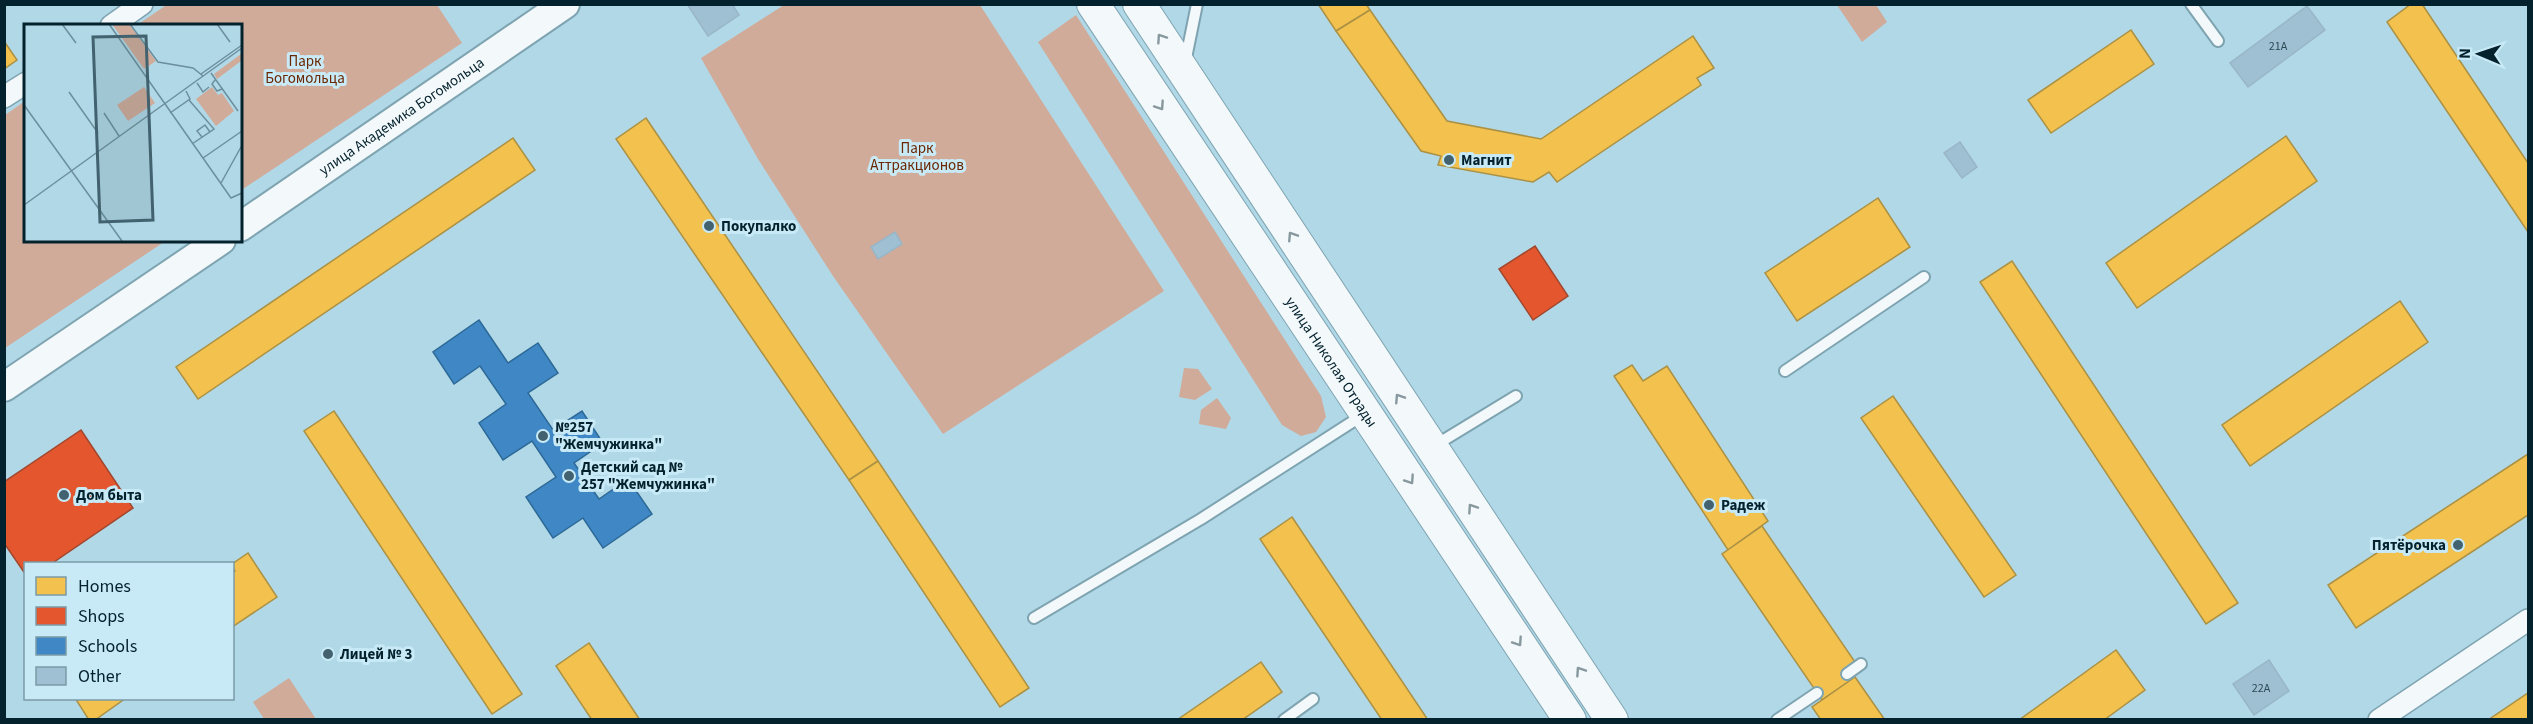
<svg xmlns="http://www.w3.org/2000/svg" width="2533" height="724" font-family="'Source Sans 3',sans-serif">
<rect width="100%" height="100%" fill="#b1d8e7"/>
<!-- green -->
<g fill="#d0ab99">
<path d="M168 4 437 5 462 43 240 191V26L137 25Z"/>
<path d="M784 5H980L1164 291 943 434 833 276 758 159 701 58Z"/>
<path d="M1837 5H1876L1887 22 1862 42Z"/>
<path d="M1076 15 1321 396 1326 417 1316 432 1301 436 1282 425 1038 42Z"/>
<path d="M25 101 26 240H167L5 348V115Z"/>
<path d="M1184 368 1198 369 1212 389 1195 400 1179 397Z"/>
<path d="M1217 398 1231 418 1226 429 1199 424 1201 410Z"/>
<path d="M289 678 316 719H264L253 702Z"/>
</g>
<!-- homes -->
<g fill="#f2c14e" stroke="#ab9144" stroke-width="1.5">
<path d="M1318 4H1366L1370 10 1336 31Z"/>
<path d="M2411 4H2422L2528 163V232L2387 22Z"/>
<path d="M1370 10 1447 121 1541 139 1693 36 1714 68 1697 78 1701 85 1557 182 1549 172 1533 182 1438 165 1441 156 1421 151 1336 31Z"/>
<path d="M2131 30 2154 64 2051 133 2028 100Z"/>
<path d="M4 41 17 60 4 69Z"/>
<path d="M646 118 878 461 849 480 616 139Z"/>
<path d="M2286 136 2317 181 2137 308 2106 263Z"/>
<path d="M513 138 535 170 198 399 176 367Z"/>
<path d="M1878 198 1910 247 1797 321 1765 273Z"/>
<path d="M2012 261 2238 603 2206 624 1980 282Z"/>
<path d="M2400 301 2428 342 2250 466 2222 425Z"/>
<path d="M1632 365 1643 381 1667 366 1768 521 1728 550 1614 376Z"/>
<path d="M1893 396 2016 575 1984 597 1861 418Z"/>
<path d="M334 411 522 694 492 714 304 431Z"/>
<path d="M2528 454V515L2356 628 2328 585Z"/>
<path d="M878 461 1029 688 1000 707 849 480Z"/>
<path d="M1292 517 1428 720H1382L1260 539Z"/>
<path d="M1762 526 1855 662 1844 669 1851 680 1822 700 1722 554Z"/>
<path d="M248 553 277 597 232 627V573L235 571 232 564Z"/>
<path d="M589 643 640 720H592L556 666Z"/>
<path d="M2116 650 2145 690 2104 720H2019Z"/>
<path d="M1261 662 1282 692 1242 720H1177Z"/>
<path d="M1855 677 1885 720H1821L1812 707Z"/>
<path d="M2528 693V720H2488Z"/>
<path d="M75 698H126L95 720H89Z"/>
</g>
<!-- shops -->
<g fill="#e4572e" stroke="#a1472e" stroke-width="1.5">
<path d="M1535 246 1568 296 1533 320 1499 269Z"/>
<path d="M81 430 133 508 51 564H26V575L4 543V482Z"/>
</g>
<!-- schools -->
<path fill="#3f88c5" stroke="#2d6997" stroke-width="1.5" d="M479 320 508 363 538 343 558 373 528 393 553 430 582 411 603 443 574 463 599 499 628 479 652 514 603 548 583 518 553 538 526 497 556 477 532 441 503 460 479 423 506 404 480 366 454 384 433 352Z"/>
<!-- building -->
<g fill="#9fc0d2" stroke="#98b6c7" stroke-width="1.5">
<path d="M687 4H732L739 15 708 36Z"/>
<path d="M2307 6 2325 30 2248 87 2230 63Z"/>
<path d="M1960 142 1977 167 1962 178 1944 153Z"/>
<path d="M895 232 902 244 878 259 871 247Z"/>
<path d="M2269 660 2289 691 2254 715 2233 684Z"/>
</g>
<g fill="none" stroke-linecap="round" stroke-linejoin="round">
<defs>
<g id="lane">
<path d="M2191 4 2218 41"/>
<path d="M1185 63 1197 4"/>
<path d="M1785 371 1924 277"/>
<path d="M1434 446 1516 396"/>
<path d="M1034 618 1201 519 1363 415"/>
<path d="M1847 674 1861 664"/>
<path d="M1284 720 1313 699"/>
<path d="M1777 720 1817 693"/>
</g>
<g id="street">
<path d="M111 26 142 4"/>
<path d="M4 97 26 83"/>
<path d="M2379 720 2528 620"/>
</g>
<g id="secondary">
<path id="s1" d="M240 227 565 4"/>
<path d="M4 387 221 240"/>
</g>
<g id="primary">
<path id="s2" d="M1093 4 1570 720"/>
<path d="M1139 4 1612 720"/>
</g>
</defs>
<!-- lane casing -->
<use href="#lane" stroke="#7fa4b1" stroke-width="14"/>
<!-- street casing -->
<use href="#street" stroke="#7fa4b1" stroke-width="24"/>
<!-- secondary casing -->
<use href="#secondary" stroke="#7fa4b1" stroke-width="32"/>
<!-- primary casing -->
<use href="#primary" stroke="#7fa4b1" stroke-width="34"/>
<!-- lane -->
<use href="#lane" stroke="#f3f9fb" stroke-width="10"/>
<!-- street -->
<use href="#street" stroke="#f3f9fb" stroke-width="21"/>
<!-- secondary -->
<use href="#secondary" stroke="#f3f9fb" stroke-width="28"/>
<!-- primary -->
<use href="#primary" stroke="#f3f9fb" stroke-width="32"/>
</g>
<!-- one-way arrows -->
<defs><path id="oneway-chevron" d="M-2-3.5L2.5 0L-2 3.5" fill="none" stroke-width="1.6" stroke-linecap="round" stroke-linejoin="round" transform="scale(1.5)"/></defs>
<g stroke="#87989e">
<use href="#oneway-chevron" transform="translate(1161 38) rotate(-124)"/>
<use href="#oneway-chevron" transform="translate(1160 106) rotate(56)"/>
<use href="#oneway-chevron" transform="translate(1292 236) rotate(-123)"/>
<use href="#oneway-chevron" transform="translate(1399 398) rotate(-123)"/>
<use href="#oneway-chevron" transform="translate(1410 480) rotate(56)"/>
<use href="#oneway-chevron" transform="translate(1472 508) rotate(-124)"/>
<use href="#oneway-chevron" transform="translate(1518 642) rotate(56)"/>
<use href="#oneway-chevron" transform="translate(1580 671) rotate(-124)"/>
</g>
<!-- markers -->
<g fill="#41626e" stroke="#c8eaf7" stroke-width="2">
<circle cx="1449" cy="160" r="6"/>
<circle cx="709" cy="226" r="6"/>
<circle cx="543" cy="436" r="6"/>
<circle cx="569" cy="476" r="6"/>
<circle cx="64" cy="495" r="6"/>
<circle cx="1709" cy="505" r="6"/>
<circle cx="2458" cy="545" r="6"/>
<circle cx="328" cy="654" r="6"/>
</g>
<g text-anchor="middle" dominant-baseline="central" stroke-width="6" stroke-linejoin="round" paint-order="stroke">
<!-- number labels -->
<g font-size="12" fill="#2c4a57">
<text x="2278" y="46">21А</text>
<text x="2261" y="688">22А</text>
</g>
<!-- park labels -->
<g font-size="15" fill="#692601" stroke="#c8eaf7">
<text x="305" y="61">Парк<tspan x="305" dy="17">Богомольца</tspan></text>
<text x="917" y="148">Парк<tspan x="917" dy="17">Аттракционов</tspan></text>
</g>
<!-- street labels -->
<g font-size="15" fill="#04222d" stroke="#c8eaf7">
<text stroke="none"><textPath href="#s1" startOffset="196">улица Академика Богомольца</textPath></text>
<text stroke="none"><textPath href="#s2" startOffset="430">улица Николая Отрады</textPath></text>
</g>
<!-- poi labels -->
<g font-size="15" font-weight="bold" fill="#04222d" stroke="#c8eaf7" text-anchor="start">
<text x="1461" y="160">Магнит</text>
<text x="721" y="226">Покупалко</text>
<text x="555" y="427">№257<tspan x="555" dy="17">"Жемчужинка"</tspan></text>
<text x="581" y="467">Детский сад №<tspan x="581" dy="17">257 "Жемчужинка"</tspan></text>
<text x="76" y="495">Дом быта</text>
<text x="1721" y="505">Радеж</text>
<text x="2446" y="545" text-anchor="end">Пятёрочка</text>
<text x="340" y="654">Лицей № 3</text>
</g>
</g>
<!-- overview -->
<g transform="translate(24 24)">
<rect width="218" height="218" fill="#b1d8e7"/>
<path d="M88 0H105L132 37 120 45ZM217 30V37L193 55 190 50ZM120 63 131 79 104 97 93 81ZM188 63 194 71 198 69 210 87 192 102 172 75Z" fill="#d0ab99"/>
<path fill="none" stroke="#6c8f9d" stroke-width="1.5" d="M38 0 52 19M85 0 207 174 218 169M106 0 134 38 169 44 179 52M193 0 206 18M187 49 214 87M177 50 218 21M191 56 188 60 193 67 198 65M173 59 179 68 185 63M45 68 74 109M165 76 190 105 168 120M0 81 98 217M80 89 95 112M146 89 166 75 162 67M178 113 173 107 181 101 186 108M179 134 218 107M197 159 217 123M0 181 218 24"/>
<path fill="#41626e" fill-opacity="0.15" stroke="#41626e" stroke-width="3" d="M122 12 129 196 76 198 69 13Z"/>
<rect width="218" height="218" fill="none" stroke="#04222d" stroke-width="3"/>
</g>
<!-- border -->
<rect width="2533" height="724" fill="none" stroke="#04222d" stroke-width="12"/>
<!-- legend -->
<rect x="24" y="562" width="210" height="138" fill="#c8eaf7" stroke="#7a9aa6" stroke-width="1.5"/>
<rect x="36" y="577" width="30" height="18" fill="#f2c14e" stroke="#7a9aa6" stroke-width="1.5"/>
<text x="78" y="592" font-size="18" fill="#04222d">Homes</text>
<rect x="36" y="607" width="30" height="18" fill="#e4572e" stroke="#7a9aa6" stroke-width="1.5"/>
<text x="78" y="622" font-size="18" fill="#04222d">Shops</text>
<rect x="36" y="637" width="30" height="18" fill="#3f88c5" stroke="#7a9aa6" stroke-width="1.5"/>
<text x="78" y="652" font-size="18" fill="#04222d">Schools</text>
<rect x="36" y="667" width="30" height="18" fill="#9fc0d2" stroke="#7a9aa6" stroke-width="1.5"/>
<text x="78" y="682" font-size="18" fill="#04222d">Other</text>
<!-- north arrow -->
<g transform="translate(2479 54) rotate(272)" stroke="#c8eaf7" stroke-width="4.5" paint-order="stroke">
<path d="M0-4.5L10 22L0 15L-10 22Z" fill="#04222d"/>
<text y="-9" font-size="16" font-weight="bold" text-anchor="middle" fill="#04222d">N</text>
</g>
</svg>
